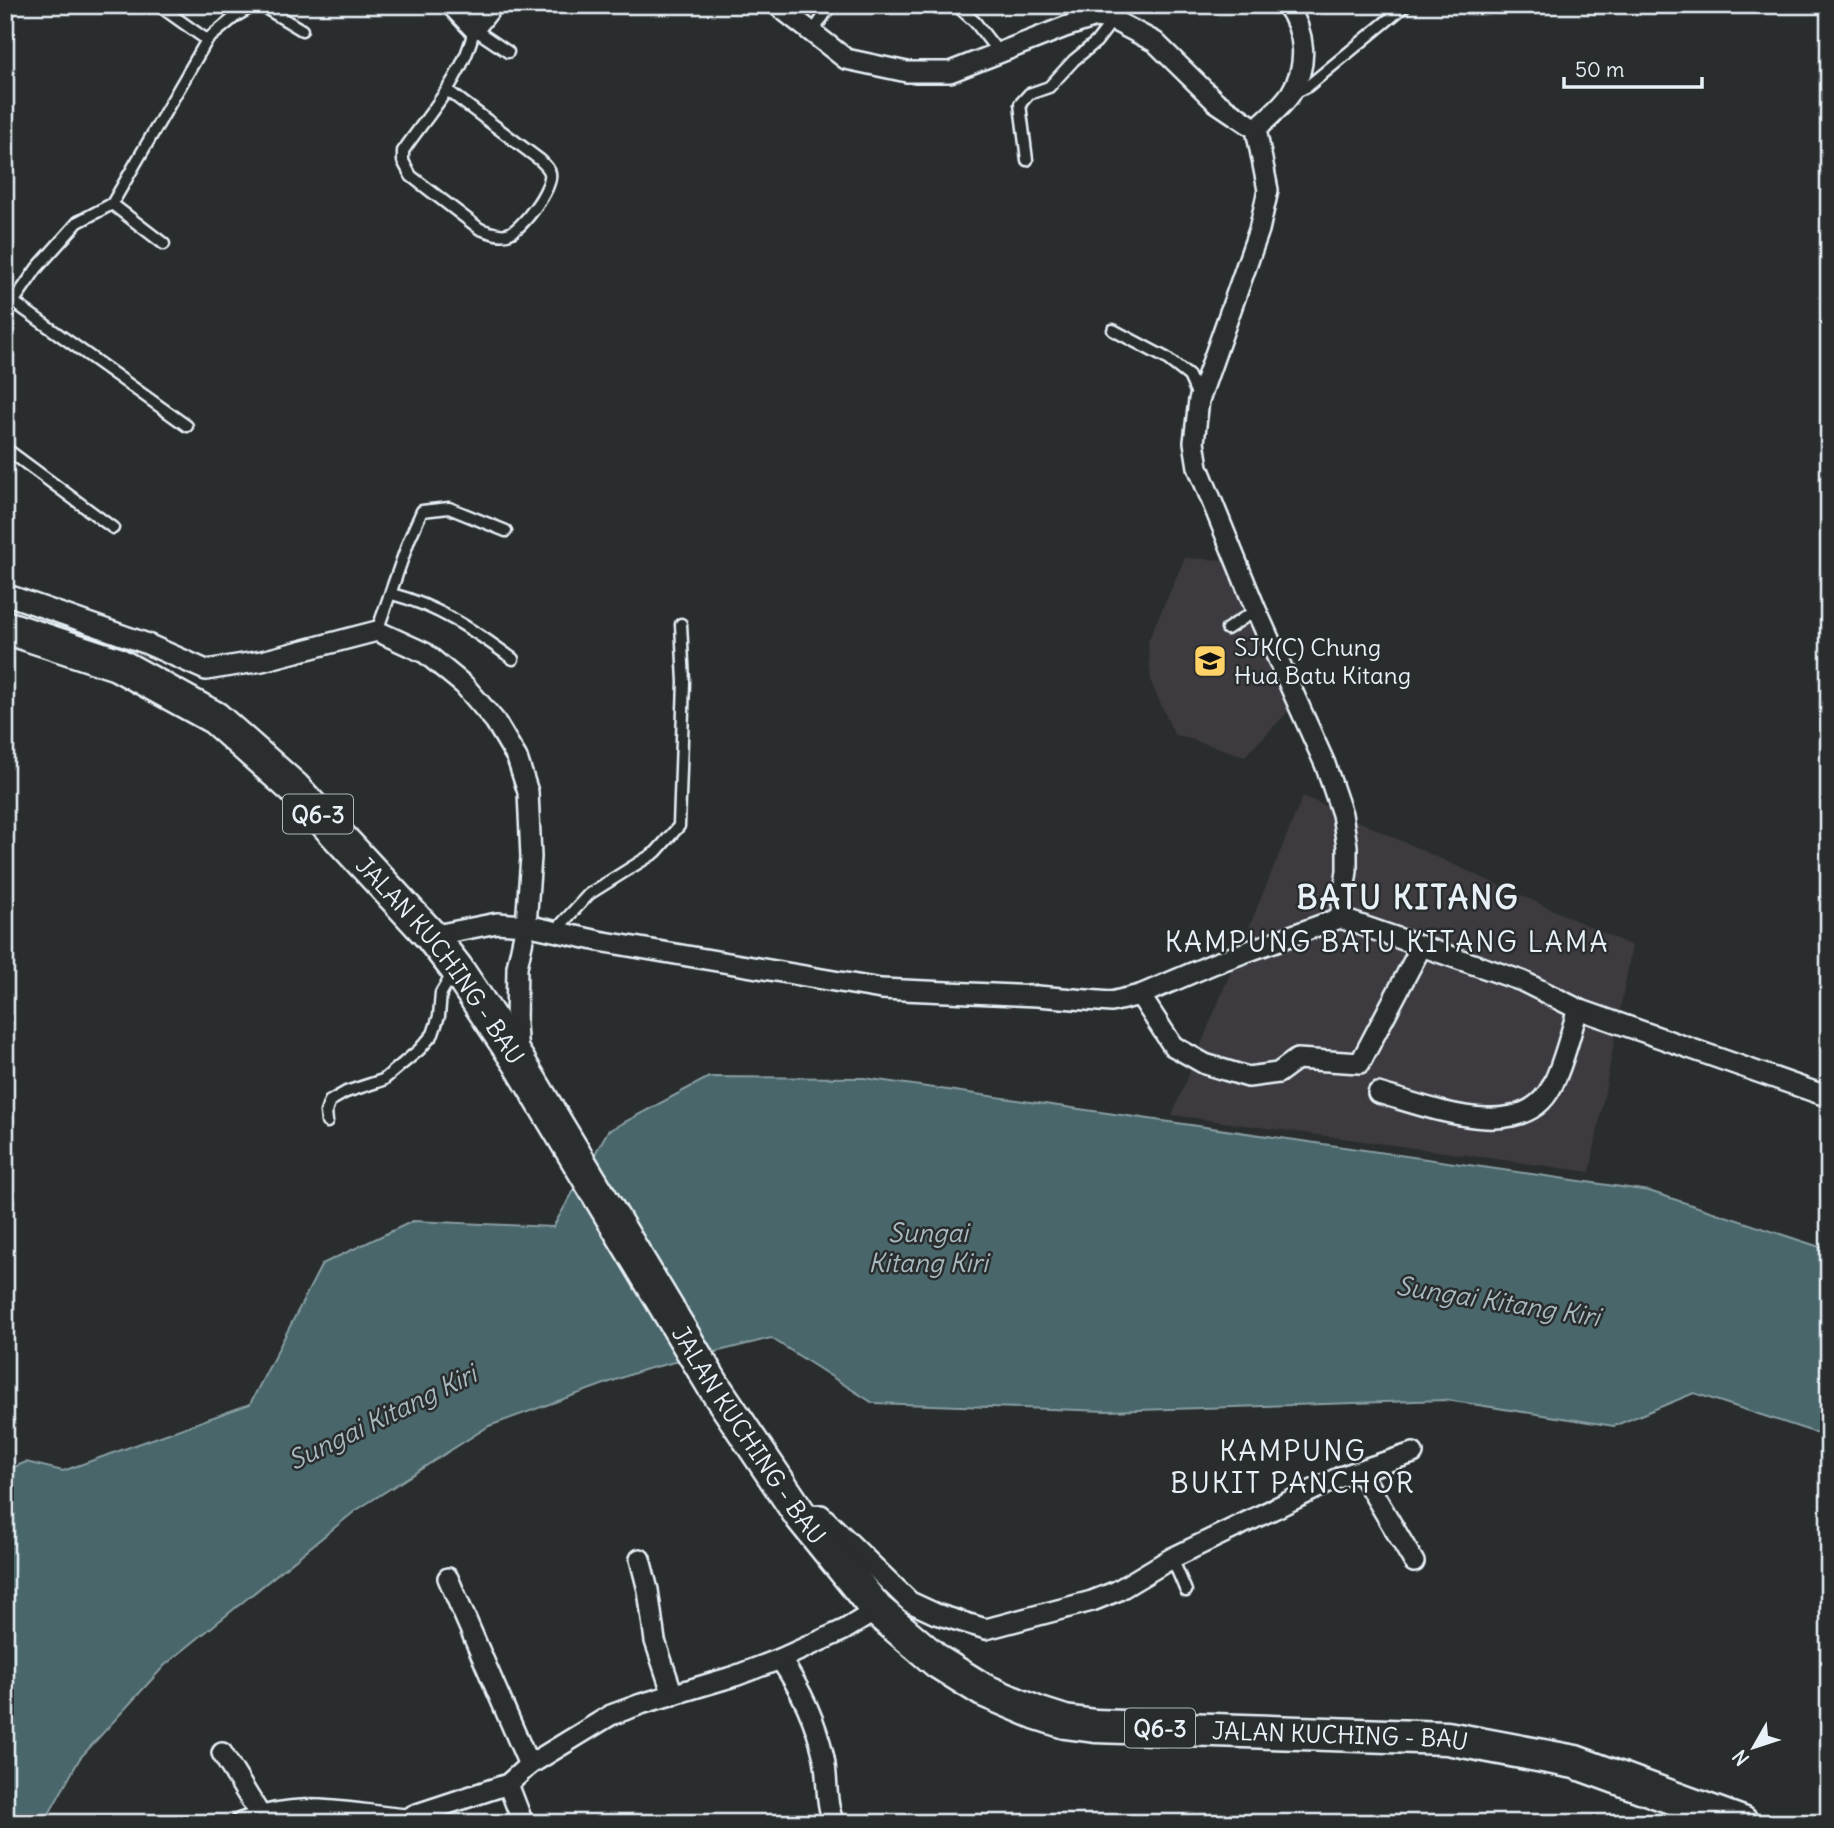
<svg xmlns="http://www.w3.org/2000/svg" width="1834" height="1828" font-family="Delius,sans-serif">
<rect width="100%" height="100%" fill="#2a2d2e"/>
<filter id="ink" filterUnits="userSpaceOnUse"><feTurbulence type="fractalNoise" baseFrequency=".0143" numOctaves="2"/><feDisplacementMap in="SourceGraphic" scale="14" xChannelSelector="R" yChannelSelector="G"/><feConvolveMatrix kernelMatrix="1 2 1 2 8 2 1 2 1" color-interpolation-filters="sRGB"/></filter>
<g filter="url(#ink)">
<!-- built -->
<g fill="#3c3a3f">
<path d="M1185 558 1226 560 1290 710 1245 756 1174 734 1151 682 1148 641Z"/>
<path d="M1303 796 1632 946 1590 1172 1172 1115Z"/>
</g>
<!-- water -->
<path fill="#48666b" stroke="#889ea3" stroke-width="2" d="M709 1077 864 1078 1649 1191 1829 1250V1437L1694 1393 1614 1426 1446 1400 1107 1411 873 1403 771 1338 643 1370 489 1426 355 1511 165 1665 80 1758 44 1823H5V1471L26 1462 63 1471 250 1404 322 1264 413 1221 553 1227 608 1131Z"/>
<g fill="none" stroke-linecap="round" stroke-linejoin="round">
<defs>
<g id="service">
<path d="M260 5 302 30"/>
<path d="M956 5 975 22 999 53"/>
<path d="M812 33 831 5"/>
<path d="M207 40 236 16 255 5"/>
<path d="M447 90 540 160C543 163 549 168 550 173 553 188 521 231 507 234 498 236 489 232 480 229L411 176 403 161V151C429 113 465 75 474 29L508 52"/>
<path d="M1294 93 1308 86 1406 5"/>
<path d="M1027 160 1020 104 1029 94 1049 87 1074 60 1096 42 1113 20"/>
<path d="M112 204 164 244"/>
<path d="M15 303 187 426"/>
<path d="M5 314 37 268 78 222 112 204 207 40 158 5"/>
<path d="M1113 330 1166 358 1189 376 1198 396"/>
<path d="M5 448 113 528"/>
<path d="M392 594C438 606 475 631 513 659"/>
<path d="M1227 629 1256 610"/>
<path d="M377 631 409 540 422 511 449 508 506 531"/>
<path d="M556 930 589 894 656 852 679 826 684 682 681 624"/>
<path d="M327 1122 326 1112 330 1101 346 1092 383 1080 419 1050 433 1034 439 1016 441 993 454 971"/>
<path d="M1172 1558 1186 1591"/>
</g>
<g id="minor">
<path d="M451 5 474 29 493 5"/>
<path d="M777 5 846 59 907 72H950L1065 27 1096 17 1113 20 1155 42 1216 102 1256 129 1268 190 1259 230 1199 400 1194 442 1198 467 1256 610 1325 764 1342 814 1347 846V871L1340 918"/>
<path d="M1256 129C1267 118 1283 106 1291 93 1309 64 1305 32 1287 5"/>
<path d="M5 594 145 643 206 670 262 661 377 631 425 653 464 685 495 721 517 758 528 792 531 857 526 925 517 967 516 1024 518 1055"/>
<path d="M431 936 497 923 526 925 599 941 881 989 1037 996 1111 1002 1140 995 1213 964 1340 918 1522 981 1578 1009 1829 1097"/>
<path d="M1140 995 1173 1046 1205 1064 1248 1077 1278 1073 1297 1059 1360 1063 1421 947"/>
<path d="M1378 1093C1427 1106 1522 1146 1552 1086 1564 1063 1570 1034 1578 1009"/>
<path d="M1360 1471 1414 1562"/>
<path d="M801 1516 821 1515 910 1602 936 1614 986 1629 1092 1601 1117 1591 1172 1558 1340 1477 1413 1453"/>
<path d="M640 1559 648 1590 655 1641 673 1695"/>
<path d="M448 1578 529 1765"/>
<path d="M780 1659C801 1689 816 1722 824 1758 828 1779 825 1803 834 1823"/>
<path d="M222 1753 260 1815"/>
<path d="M508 1784 523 1823"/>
<path d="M241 1823C302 1799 345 1814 407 1819"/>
<path d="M405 1823 407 1819 414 1815 508 1784 529 1765 611 1715 641 1704 735 1676 780 1659 844 1630 877 1610"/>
</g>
<g id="primary">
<path id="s1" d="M5 627 117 664 215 718 294 788 431 936 456 968 519 1062 713 1385 801 1516 877 1610 938 1662 983 1690 1037 1713 1065 1722 1095 1726 1447 1738 1575 1762 1742 1823"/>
</g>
</defs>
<!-- service casing -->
<use href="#service" stroke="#e8f1f8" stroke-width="15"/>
<!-- minor casing -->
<use href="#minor" stroke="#e8f1f8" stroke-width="24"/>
<!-- primary casing -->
<use href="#primary" stroke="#e8f1f8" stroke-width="37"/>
<!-- service -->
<use href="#service" stroke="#2a2d2e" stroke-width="10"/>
<!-- minor -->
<use href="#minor" stroke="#2a2d2e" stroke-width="19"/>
<!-- primary -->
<use href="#primary" stroke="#2a2d2e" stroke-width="32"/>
</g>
</g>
<!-- icons -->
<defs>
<symbol id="school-square" viewBox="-11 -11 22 22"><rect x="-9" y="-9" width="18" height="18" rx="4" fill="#ffd166" stroke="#2a2d2e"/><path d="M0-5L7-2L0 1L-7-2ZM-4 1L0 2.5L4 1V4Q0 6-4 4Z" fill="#111"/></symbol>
</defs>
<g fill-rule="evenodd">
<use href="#school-square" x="1191" y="642" width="38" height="38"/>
</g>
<g text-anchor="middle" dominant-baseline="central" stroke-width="5" stroke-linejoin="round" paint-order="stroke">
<!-- shield labels -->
<g fill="#2a2d2e" stroke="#afb6bb" stroke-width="2">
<rect x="283" y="794.5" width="70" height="39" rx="5"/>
<rect x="1125" y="1708.5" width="70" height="39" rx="5"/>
</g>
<g font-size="23" font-weight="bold" fill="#e8f1f8">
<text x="318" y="814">Q6-3</text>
<text x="1160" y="1728">Q6-3</text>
</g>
<!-- poi labels -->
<g font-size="24" fill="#e8f1f8" stroke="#2a2d2e" text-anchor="start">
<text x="1234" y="647">SJK(C) Chung<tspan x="1234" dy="28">Hua Batu Kitang</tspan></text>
</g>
<!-- street labels -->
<g font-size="24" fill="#e8f1f8" stroke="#2a2d2e">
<text stroke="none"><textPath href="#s1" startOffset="562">JALAN KUCHING - BAU</textPath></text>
<text stroke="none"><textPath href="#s1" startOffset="1129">JALAN KUCHING - BAU</textPath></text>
<text stroke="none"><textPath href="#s1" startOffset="1843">JALAN KUCHING - BAU</textPath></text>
</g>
<!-- water labels -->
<g font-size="26" font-style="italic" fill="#a8b9c0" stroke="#2a2d2e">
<text x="928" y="1232">Sungai<tspan x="928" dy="30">Kitang Kiri</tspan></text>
<text transform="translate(1498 1301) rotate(9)">Sungai Kitang Kiri</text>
<text transform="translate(382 1417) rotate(-26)">Sungai Kitang Kiri</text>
</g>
<!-- quarter labels -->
<g font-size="28" letter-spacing="2" fill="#e8f1f8" stroke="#2a2d2e">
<text x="1387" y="942">KAMPUNG BATU KITANG LAMA</text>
<text x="1293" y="1451">KAMPUNG<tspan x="1293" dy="32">BUKIT PANCHOR</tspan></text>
</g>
<!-- district labels -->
<g font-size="32" font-weight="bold" letter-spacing="2" fill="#e8f1f8" stroke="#2a2d2e">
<text x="1408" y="897">BATU KITANG</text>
</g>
</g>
<!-- margin -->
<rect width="1834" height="1828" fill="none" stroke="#2a2d2e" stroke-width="28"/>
<rect x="14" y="14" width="1806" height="1800" fill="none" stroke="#e8f1f8" stroke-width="2.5" filter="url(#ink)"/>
<!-- north arrow -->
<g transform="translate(1754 1747) rotate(231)" stroke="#2a2d2e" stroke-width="5" paint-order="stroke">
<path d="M0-5L12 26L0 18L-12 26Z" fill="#e8f1f8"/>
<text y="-10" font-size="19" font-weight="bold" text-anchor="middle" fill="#e8f1f8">N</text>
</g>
<!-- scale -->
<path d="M1564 77v10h138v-10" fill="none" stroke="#e8f1f8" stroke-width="3.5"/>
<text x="1575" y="77" font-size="21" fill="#e8f1f8" stroke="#2a2d2e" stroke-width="5" paint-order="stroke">50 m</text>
</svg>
